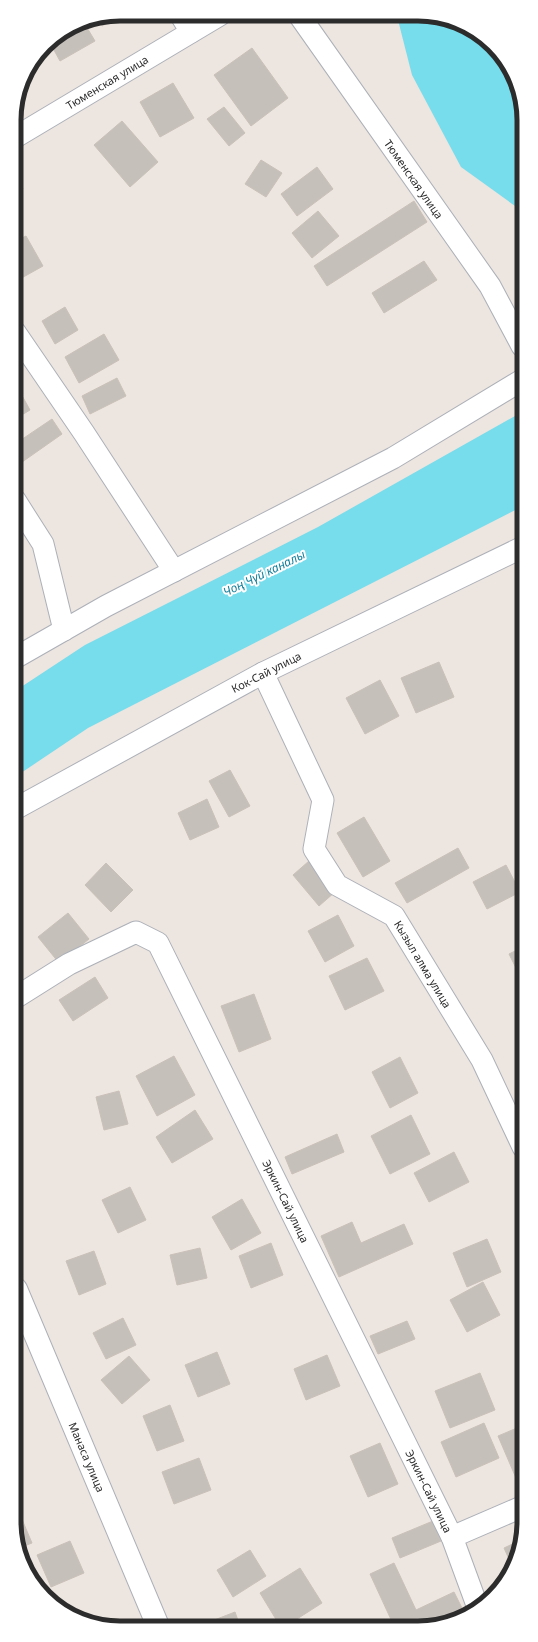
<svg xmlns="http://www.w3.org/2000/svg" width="538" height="1642" font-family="'Noto Sans',sans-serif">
<rect width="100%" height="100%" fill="#ede5df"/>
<!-- water -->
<g fill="#77dceb">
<path d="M397 16H439L493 45 522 100V211L461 167 412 75Z"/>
<path d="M522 412 523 506 88 728 15 777V691L85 645 318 527Z"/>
</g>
<!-- building -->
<g fill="#c6c0bb" stroke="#c9c1b9">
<path d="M120 14H124L102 26 97 19Z"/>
<path d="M83 21 95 41 60 61 49 41 80 22Z"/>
<path d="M252 48 288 98 251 126 214 75Z"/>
<path d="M173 83 194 118 160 137 140 102Z"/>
<path d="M224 107 245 133 229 146 207 119Z"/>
<path d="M122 121 158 162 130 187 94 145Z"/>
<path d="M261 160 282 173 266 197 245 184Z"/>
<path d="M317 167 333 189 297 216 281 194Z"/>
<path d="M14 174 23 189 14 194Z"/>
<path d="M414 201 427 222 327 286 314 266Z"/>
<path d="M318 211 339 236 312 258 292 233Z"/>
<path d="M26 236 43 266 18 280 14 275V242Z"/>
<path d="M424 261 437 280 384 313 372 293Z"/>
<path d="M65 307 78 330 55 344 42 321Z"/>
<path d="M104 334 119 360 79 383 65 357Z"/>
<path d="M117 378 126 396 90 414 82 396Z"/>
<path d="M15 383 30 410 15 419Z"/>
<path d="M52 419 62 434 15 467V444Z"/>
<path d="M439 662 454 697 416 713 401 678Z"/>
<path d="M380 680 399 716 365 734 346 698Z"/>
<path d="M230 770 250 806 229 817 209 781Z"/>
<path d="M207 799 219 827 190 840 178 813Z"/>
<path d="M364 817 390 861 363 877 337 833Z"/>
<path d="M458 848 469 868 407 903 395 883Z"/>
<path d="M309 861 335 892 319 906 293 875Z"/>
<path d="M106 863 133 890 111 912 85 885Z"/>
<path d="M506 865 520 892 487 909 473 882Z"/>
<path d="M68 913 89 939 59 963 38 937Z"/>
<path d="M338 915 354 946 325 962 308 931Z"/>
<path d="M523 947V980H522L509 954Z"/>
<path d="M367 958 384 991 345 1010 329 976Z"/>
<path d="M95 977 108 998 73 1021 59 1000Z"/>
<path d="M254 994 271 1039 239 1052 221 1006Z"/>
<path d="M174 1056 195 1095 157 1116 136 1076Z"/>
<path d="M400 1057 418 1093 390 1108 372 1072Z"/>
<path d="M119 1091 128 1124 104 1130 96 1097Z"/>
<path d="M195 1110 213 1139 172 1163 156 1137Z"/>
<path d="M411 1115 430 1154 390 1174 371 1136Z"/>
<path d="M337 1134 344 1152 292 1174 285 1157Z"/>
<path d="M454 1152 469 1182 429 1202 414 1173Z"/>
<path d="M130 1187 146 1220 118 1233 102 1200Z"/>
<path d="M242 1199 261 1233 231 1250 212 1217Z"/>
<path d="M352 1222 361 1243 404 1224 413 1244 339 1277 321 1236Z"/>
<path d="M487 1239 501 1272 467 1287 453 1253Z"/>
<path d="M271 1243 283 1275 251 1288 239 1256Z"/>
<path d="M200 1248 207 1278 177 1285 170 1255Z"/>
<path d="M94 1251 106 1284 79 1295 66 1261Z"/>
<path d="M483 1282 500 1315 467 1332 450 1300Z"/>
<path d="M123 1318 136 1345 106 1359 93 1333Z"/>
<path d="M407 1321 415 1339 378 1354 370 1336Z"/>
<path d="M217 1352 230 1384 198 1397 185 1365Z"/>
<path d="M327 1355 340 1386 306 1400 294 1369Z"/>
<path d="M129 1356 150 1380 122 1404 101 1380Z"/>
<path d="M480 1373 495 1410 450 1428 435 1391Z"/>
<path d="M170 1405 184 1441 157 1451 143 1416Z"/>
<path d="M484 1423 499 1458 456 1477 441 1442Z"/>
<path d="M524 1425V1475L516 1478 498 1436Z"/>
<path d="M380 1443 398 1484 368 1497 350 1456Z"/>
<path d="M199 1458 211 1490 174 1504 162 1472Z"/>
<path d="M21 1517 32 1543 19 1548 16 1542V1519Z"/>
<path d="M433 1521 441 1541 400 1558 392 1538Z"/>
<path d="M521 1540 516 1562 513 1568 504 1548Z"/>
<path d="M70 1541 84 1573 51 1587 37 1555Z"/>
<path d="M250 1550 266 1576 233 1597 217 1570Z"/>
<path d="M394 1563 416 1610 454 1592 464 1612 433 1626H394L370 1574Z"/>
<path d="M300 1568 322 1603 286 1626H280L260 1593Z"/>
<path d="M235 1612 240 1626H204V1624Z"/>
</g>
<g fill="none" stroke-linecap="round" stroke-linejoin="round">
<defs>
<g id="street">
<path d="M180 14 191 32"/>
<path d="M299 15 490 286 522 346"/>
<path d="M14 138 220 15"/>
<path d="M15 332 84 433 174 571"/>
<path d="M15 500 43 544 64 630"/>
<path d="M15 658 106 606 393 458 522 380"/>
<path d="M263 673 323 800 314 849 337 885 394 916 482 1060 523 1147"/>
<path d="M15 809 263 673 523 547"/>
<path d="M15 998 69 964 136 932 158 943 452 1537 478 1608"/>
<path d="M452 1537 524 1506"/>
</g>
<path id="secondary" d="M16 1289 158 1626"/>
</defs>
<!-- street casing -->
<use href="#street" stroke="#acb0b8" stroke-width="23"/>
<!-- secondary casing -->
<use href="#secondary" stroke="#acb0b8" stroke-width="24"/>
<!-- street -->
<use href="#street" stroke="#fff" stroke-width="21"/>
<!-- secondary -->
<use href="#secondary" stroke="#fff" stroke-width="22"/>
</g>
<g text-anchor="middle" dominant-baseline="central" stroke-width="4" stroke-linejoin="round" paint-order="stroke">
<!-- street labels -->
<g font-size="11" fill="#2c2c2c" stroke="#fff">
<text transform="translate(107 82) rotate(-31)">Тюменская улица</text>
<text transform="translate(414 179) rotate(55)">Тюменская улица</text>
<text transform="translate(266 672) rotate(-27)">Кок-Сай улица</text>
<text transform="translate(423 964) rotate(59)">Кызыл алма улица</text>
<text transform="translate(286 1201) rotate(64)">Эркин-Сай улица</text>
<text transform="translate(87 1457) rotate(67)">Манаса улица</text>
<text transform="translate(429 1491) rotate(64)">Эркин-Сай улица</text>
</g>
<!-- water labels -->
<g font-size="12" font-style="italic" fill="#137e9a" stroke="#fff">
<text transform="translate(264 573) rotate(-26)">Чоң Чүй каналы</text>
</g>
</g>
<!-- crop -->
<path d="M0 0H538V1642H0ZM120 21H418A99 99 0 0 1 517 120V1522A99 99 0 0 1 418 1621H120A99 99 0 0 1 21 1522V120A99 99 0 0 1 120 21Z" fill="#fff" fill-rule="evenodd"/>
<path fill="none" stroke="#2c2c2c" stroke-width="5" d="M120 21H418A99 99 0 0 1 517 120V1522A99 99 0 0 1 418 1621H120A99 99 0 0 1 21 1522V120A99 99 0 0 1 120 21Z"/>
</svg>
